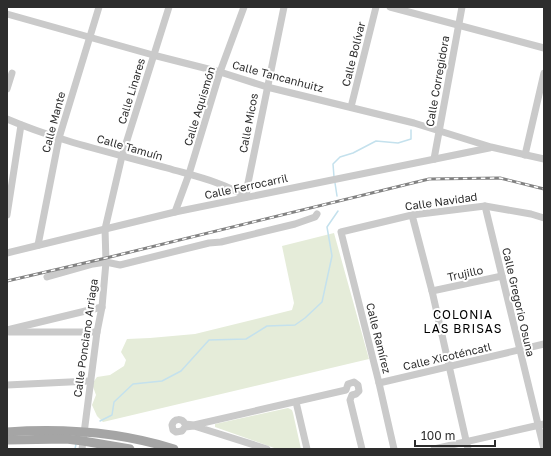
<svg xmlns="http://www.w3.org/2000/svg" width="551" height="456" font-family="'Golos Text',sans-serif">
<rect width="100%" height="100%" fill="#fff"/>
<!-- green -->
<g fill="#e5ecd9">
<path d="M334 233 369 359 103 422 97 416 92 405 96 395 92 384 97 377 110 375 124 366 126 360 121 352 127 339 150 338 195 334 292 310 294 303 282 246Z"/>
<path d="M288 408 292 410 293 413 301 449H277L215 427V424Z"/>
</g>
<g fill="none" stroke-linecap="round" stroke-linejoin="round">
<!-- stream -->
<g stroke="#c4e1ed" stroke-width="1.5">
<path d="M334 177 333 164 340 157 353 153 376 141 398 143 411 139V130"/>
<path d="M335 183 337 196"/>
<path d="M100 421 112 415 114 402 133 384 162 381 181 371 209 340 246 339 267 326 295 325 305 318 322 302 332 256 327 227 338 211"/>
<path d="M75 449 76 444"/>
</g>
<!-- minor -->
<g stroke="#cacaca" stroke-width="7">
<path d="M390 7 544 48"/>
<path d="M7 14 153 55 220 72 267 87 414 123 491 147 544 159"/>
<path d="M7 89 12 73"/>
<path d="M351 107 376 7"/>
<path d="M7 119C58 141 113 153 167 168 194 176 223 182 246 197L248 183 284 7"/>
<path d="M525 155 544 73"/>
<path d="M434 159 462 7"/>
<path d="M485 206 544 449"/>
<path d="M175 212 189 174 220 72 244 7"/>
<path d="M7 215 21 125"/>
<path d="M412 215 432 291 468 449"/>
<path d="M38 245 59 138 99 7"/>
<path d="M7 253 175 212 489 148"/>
<path d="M47 277 93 264 106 262 120 265 209 243 221 242 295 224 315 217 317 214"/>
<path d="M432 291 502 276"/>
<path d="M7 330 102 307"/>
<path d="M9 332H97"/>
<path d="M379 383 544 344"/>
<path d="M7 385 90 381"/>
<path d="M296 402 307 449"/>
<path d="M82 449 97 332 102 307 106 262 105 229 122 156 169 7"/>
<path d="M267 449 194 426 185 427 182 431 176 432 173 430 172 425C174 418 182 418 185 424L194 425 346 390 348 384 354 382 358 385 359 391 356 394 352 395 350 400 362 449"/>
<path d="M394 449 379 383 341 232 412 215 485 206 531 214 544 218"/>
<path d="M434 449 544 424"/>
</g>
<!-- major -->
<g stroke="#a5a5a5" stroke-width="9">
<path d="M7 432C63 428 120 432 174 449"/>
<path d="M7 440 66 439 83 441 130 449"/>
</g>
<defs>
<path id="rail" d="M7 281 106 258 429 179 500 178 544 189"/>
</defs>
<!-- rail casing -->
<use href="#rail" stroke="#828282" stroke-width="3"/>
<!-- rail -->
<use href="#rail" stroke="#fff" stroke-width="1.5" stroke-dasharray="4.5" stroke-linecap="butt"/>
</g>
<g text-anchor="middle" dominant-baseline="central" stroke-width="4" stroke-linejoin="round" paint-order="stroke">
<!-- street labels -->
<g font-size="11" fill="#2d2d2d" stroke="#fff">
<text transform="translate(353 54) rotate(-76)">Calle Bolívar</text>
<text transform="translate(278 76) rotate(15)">Calle Tancanhuitz</text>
<text transform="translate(437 81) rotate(-80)">Calle Corregidora</text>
<text transform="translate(131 91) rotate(-73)">Calle Linares</text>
<text transform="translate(199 106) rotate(-73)">Calle Aquismón</text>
<text transform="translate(53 122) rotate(-75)">Calle Mante</text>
<text transform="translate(248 123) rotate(-79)">Calle Micos</text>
<text transform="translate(130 147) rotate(16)">Calle Tamuín</text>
<text transform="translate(246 186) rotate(-12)">Calle Ferrocarril</text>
<text transform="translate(441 201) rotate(-8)">Calle Navidad</text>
<text transform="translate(465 273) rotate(-12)">Trujillo</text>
<text transform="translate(519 302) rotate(77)">Calle Gregorio Osuna</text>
<text transform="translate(85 338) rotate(-82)">Calle Ponciano Arriaga</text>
<text transform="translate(379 338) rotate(76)">Calle Ramírez</text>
<text transform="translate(447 356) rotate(-13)">Calle Xicoténcatl</text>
</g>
<!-- neighbourhood labels -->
<g font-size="12" letter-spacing="1" fill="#000" stroke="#fff">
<text x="463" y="314">COLONIA<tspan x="463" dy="14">LAS BRISAS</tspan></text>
</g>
</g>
<!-- border -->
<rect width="551" height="456" fill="none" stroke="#2d2d2d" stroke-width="16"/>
<!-- scale -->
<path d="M415 440v6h80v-6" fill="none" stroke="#2d2d2d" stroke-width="2"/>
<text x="421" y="440" font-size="12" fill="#2d2d2d" stroke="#ffffff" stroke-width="3" paint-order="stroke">100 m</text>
</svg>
